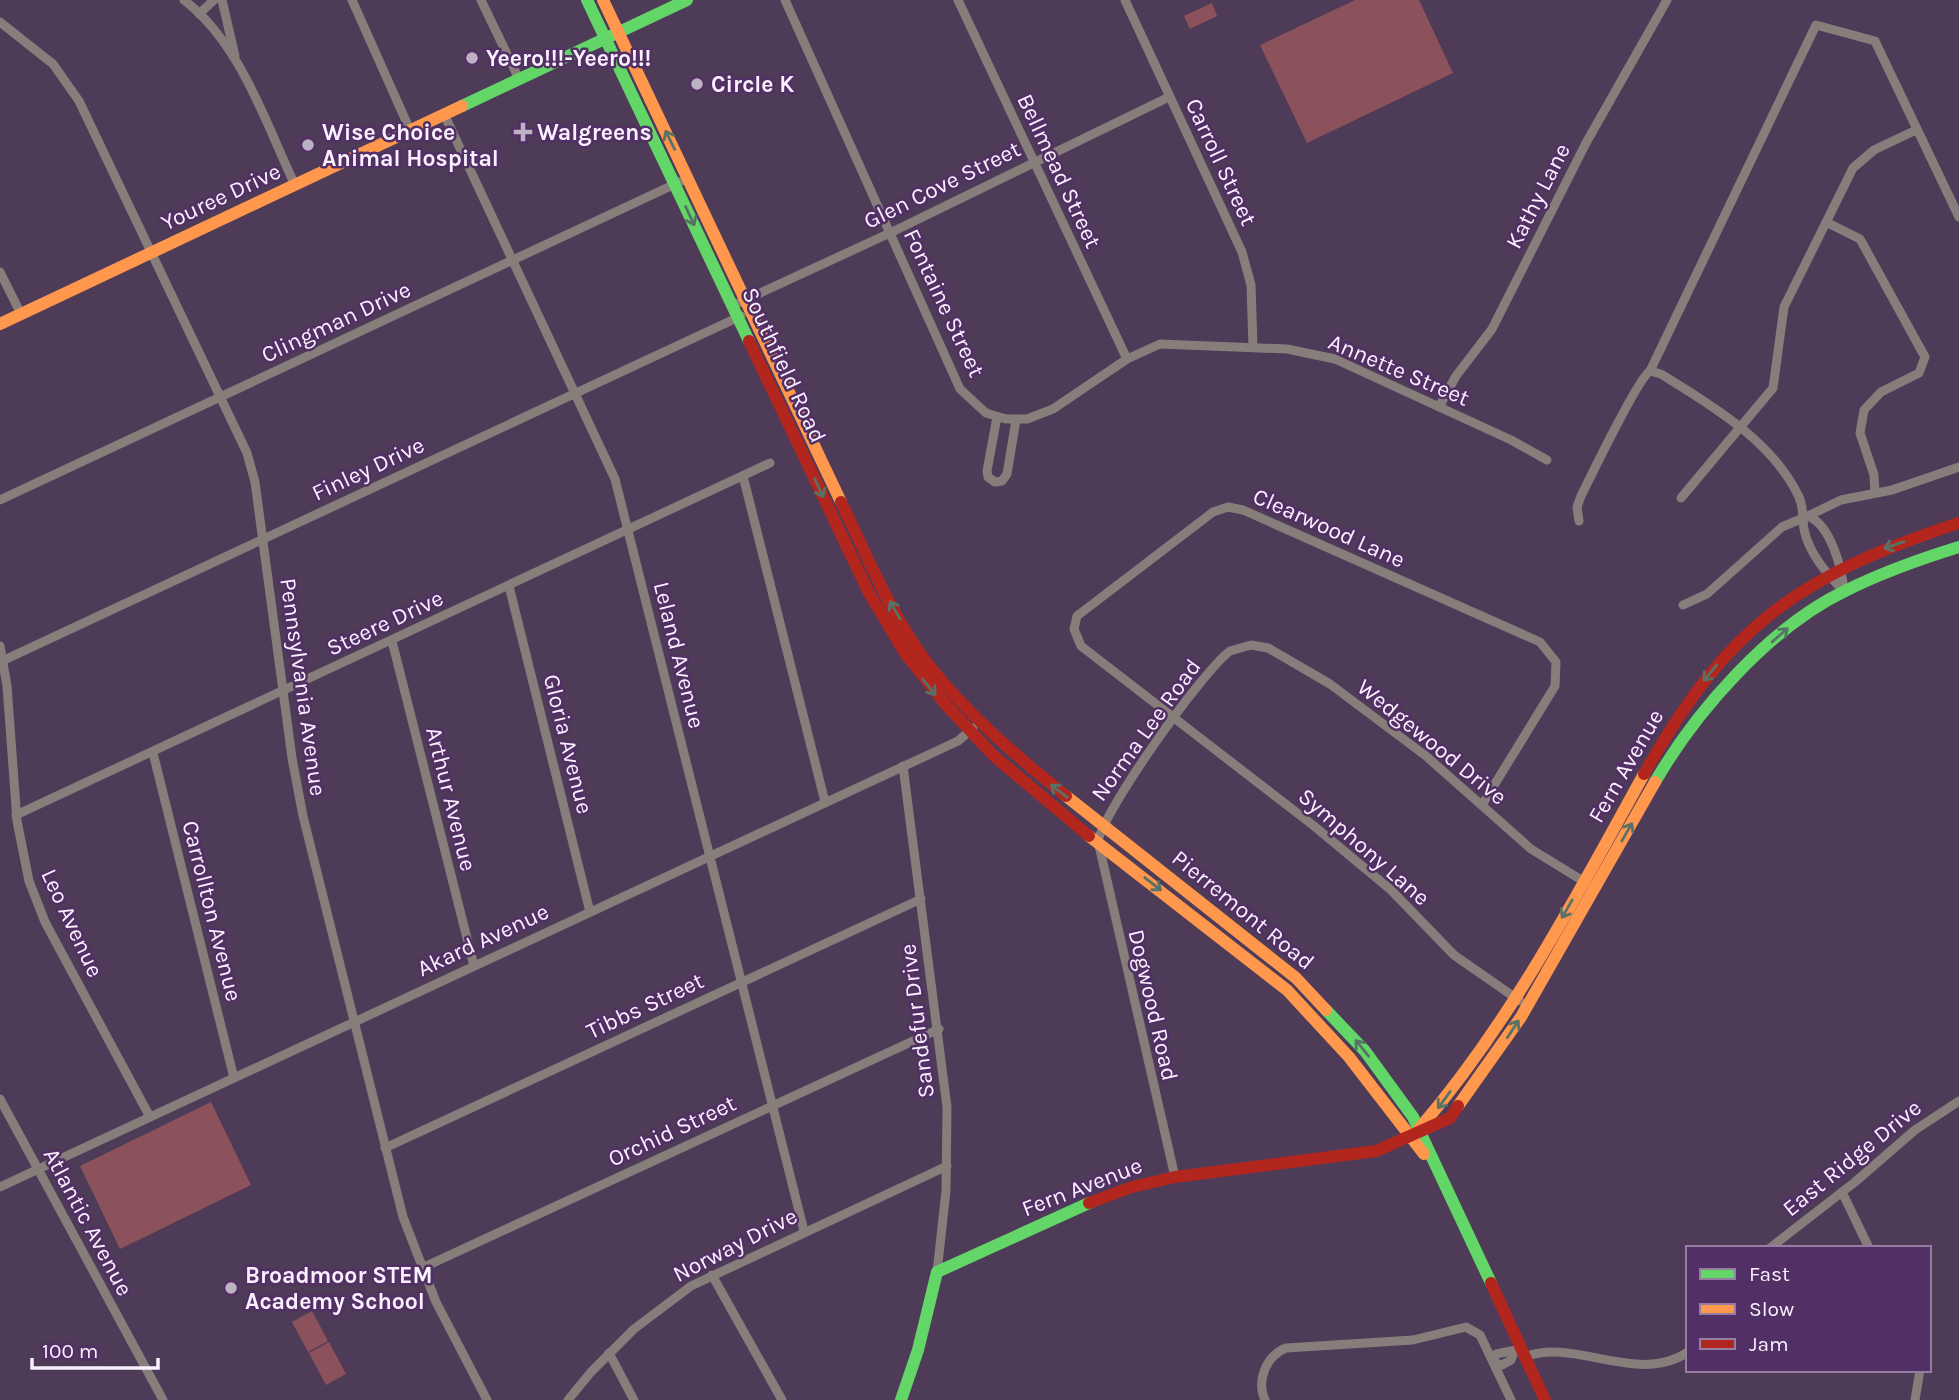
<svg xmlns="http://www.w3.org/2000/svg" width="1959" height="1400" font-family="Karla,sans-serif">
<rect width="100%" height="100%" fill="#4e3b58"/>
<!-- green -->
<g fill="#8b525c">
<path d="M1355 0H1419L1453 73 1307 143 1260 45Z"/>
<path d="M1212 3 1217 16 1190 29 1184 16Z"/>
<path d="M211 1102 251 1185 120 1249 80 1166Z"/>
<path d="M312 1311 328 1341 308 1352 292 1322Z"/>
<path d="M329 1342 346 1374 326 1385 309 1353Z"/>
</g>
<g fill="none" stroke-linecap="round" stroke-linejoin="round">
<!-- street -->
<g stroke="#877e7c" stroke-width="9">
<path d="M184 0C241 44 265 122 295 185"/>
<path d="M222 0 235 56"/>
<path d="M352 0 410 130"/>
<path d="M481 0 519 79"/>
<path d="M785 0 960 389 986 413 1006 419H1027L1053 409 1127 359 1160 344 1287 349 1335 359 1511 440 1547 460"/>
<path d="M958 0 1127 359"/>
<path d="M1125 0 1242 252 1251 285 1253 347"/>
<path d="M199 14 214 0"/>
<path d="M0 22 53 64 79 101 247 453 255 482 292 758 303 816 403 1217 436 1302 487 1400"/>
<path d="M444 114 615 479 804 1231"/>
<path d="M1826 222 1860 239 1925 357 1919 373 1881 392 1864 410 1860 433 1874 475 1875 493"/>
<path d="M0 272 21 314"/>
<path d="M732 306 890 233 1169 97"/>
<path d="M1650 371 1816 25 1875 41 1959 217"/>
<path d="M1439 407 1456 376 1492 329 1586 143 1667 0"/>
<path d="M997 417 987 471 988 477 995 482 1002 481 1007 474 1016 420"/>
<path d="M743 476 825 802"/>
<path d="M1681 498 1773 388 1784 307 1853 168 1874 150 1916 130"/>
<path d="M0 500 688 178"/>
<path d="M1806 517 1841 500 1892 490 1959 467"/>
<path d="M1579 521 1577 507 1581 496C1591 476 1638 378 1650 371L1661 374C1711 405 1773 441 1799 497 1804 508 1802 518 1804 529 1808 552 1828 576 1844 591"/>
<path d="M509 586 590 912"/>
<path d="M1683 605 1707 594 1782 527 1808 516C1831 525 1842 569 1844 591"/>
<path d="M392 641 474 966"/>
<path d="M0 646 7 686 17 821 29 881 45 922 150 1117"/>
<path d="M0 662 741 316"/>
<path d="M153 753 234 1078"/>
<path d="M903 766 947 1107 946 1191 937 1272"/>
<path d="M1482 805 1555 686 1556 662 1540 642 1243 510 1228 507 1213 512 1077 616 1074 629 1081 646 1314 826 1391 890 1454 955 1520 1001"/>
<path d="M16 815 770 463"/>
<path d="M0 1099 163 1400"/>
<path d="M385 1148 921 899"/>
<path d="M1175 1177 1098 841C1106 807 1201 673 1230 651L1251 645 1268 648 1330 684 1426 756 1531 849 1588 884"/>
<path d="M0 1187 958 741 973 728"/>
<path d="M1842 1192 1869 1248"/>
<path d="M1770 1248 1855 1182 1915 1130 1959 1101"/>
<path d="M422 1268 939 1029"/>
<path d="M712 1275 782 1400"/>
<path d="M1514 1352 1511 1360 1502 1365 1493 1362 1496 1354 1521 1349"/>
<path d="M609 1353 634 1400"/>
<path d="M1525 1357C1574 1337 1638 1386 1688 1352"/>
<path d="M568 1400 591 1372 634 1329 691 1286 947 1166"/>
<path d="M1265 1400C1256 1381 1266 1356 1286 1348L1413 1340 1466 1327 1480 1335 1511 1400"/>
<path d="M1915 1400 1920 1370"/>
</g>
<!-- fast -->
<g stroke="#63d668" stroke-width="12">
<path d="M587 0 749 341"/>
<path d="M462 106 687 0"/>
<path d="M1655 782C1696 711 1770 627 1845 591 1881 573 1920 559 1959 547"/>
<path d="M1326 1010 1365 1051 1413 1117 1491 1283"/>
<path d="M901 1400 918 1350 937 1272 1089 1203"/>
</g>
<!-- slow -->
<g stroke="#ff974d" stroke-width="12">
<path d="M603 0 841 502"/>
<path d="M0 324 462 106"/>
<path d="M1066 796 1296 978 1326 1010"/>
<path d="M1089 836 1287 990 1349 1057 1424 1154"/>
<path d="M1458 1106 1521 1017 1655 782"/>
<path d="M1419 1129C1511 1022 1576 897 1644 774"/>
</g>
<!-- jam -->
<g stroke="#b3261e" stroke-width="12">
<path d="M749 341 869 593 905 653 947 706 994 756 1089 836"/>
<path d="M841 502C867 556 891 615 927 663 967 714 1016 756 1066 796"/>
<path d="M1644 774C1728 625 1798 576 1959 523"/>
<path d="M1089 1203 1132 1187 1175 1177 1376 1151 1450 1118 1458 1106"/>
<path d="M1491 1283 1545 1400"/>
</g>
</g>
<!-- one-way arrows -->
<defs><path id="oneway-shaft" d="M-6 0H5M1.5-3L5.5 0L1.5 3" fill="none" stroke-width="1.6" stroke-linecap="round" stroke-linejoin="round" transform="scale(1.75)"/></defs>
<g stroke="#597266">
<use href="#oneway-shaft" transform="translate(670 140) rotate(-116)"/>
<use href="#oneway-shaft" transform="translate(690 216) rotate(65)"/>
<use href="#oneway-shaft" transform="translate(819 488) rotate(65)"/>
<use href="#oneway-shaft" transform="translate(1894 545) rotate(161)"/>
<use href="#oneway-shaft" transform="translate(895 610) rotate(-120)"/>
<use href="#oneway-shaft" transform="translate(1780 635) rotate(-41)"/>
<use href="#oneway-shaft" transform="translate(1710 673) rotate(129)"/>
<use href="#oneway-shaft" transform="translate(929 687) rotate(51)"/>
<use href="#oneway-shaft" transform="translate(1059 791) rotate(-142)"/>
<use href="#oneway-shaft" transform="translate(1627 832) rotate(-60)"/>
<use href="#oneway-shaft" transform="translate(1153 884) rotate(38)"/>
<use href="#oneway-shaft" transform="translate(1567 909) rotate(120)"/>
<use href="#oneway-shaft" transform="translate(1513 1029) rotate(-57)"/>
<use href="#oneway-shaft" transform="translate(1362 1048) rotate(-129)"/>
<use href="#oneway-shaft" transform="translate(1444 1100) rotate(126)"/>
</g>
<!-- markers -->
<g fill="#bdb1c4" stroke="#522f64" stroke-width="2.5">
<circle cx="472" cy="58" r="7"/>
<circle cx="697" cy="84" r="7"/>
<path d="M519.5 121.5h7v7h7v7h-7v7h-7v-7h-7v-7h7z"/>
<circle cx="308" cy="145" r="7"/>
<circle cx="231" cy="1288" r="7"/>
</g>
<g text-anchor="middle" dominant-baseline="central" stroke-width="5" stroke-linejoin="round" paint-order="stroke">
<!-- poi labels -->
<g font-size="23" font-weight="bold" fill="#f9f1fe" stroke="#522f64" text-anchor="start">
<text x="486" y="58">Yeero!!!-Yeero!!!</text>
<text x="711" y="84">Circle K</text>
<text x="322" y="132">Wise Choice<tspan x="322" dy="26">Animal Hospital</tspan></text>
<text x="537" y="132">Walgreens</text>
<text x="245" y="1275">Broadmoor STEM<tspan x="245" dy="26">Academy School</tspan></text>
</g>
<!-- street labels -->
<g font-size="23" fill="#f9f1fe" stroke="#522f64">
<text transform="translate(1221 162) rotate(65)">Carroll Street</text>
<text transform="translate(1059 171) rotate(65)">Bellmead Street</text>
<text transform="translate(942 185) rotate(-26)">Glen Cove Street</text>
<text transform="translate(1538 196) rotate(-63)">Kathy Lane</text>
<text transform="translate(221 197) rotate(-25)">Youree Drive</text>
<text transform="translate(944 303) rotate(65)">Fontaine Street</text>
<text transform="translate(336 322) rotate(-25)">Clingman Drive</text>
<text transform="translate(784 365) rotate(65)">Southfield Road</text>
<text transform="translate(1399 370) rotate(23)">Annette Street</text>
<text transform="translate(368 469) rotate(-25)">Finley Drive</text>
<text transform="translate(1329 528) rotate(24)">Clearwood Lane</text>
<text transform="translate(385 623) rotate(-25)">Steere Drive</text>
<text transform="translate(679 655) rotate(76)">Leland Avenue</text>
<text transform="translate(303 687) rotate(82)">Pennsylvania Avenue</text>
<text transform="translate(1146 730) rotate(-54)">Norma Lee Road</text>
<text transform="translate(1432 742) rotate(39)">Wedgewood Drive</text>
<text transform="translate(568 744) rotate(76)">Gloria Avenue</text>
<text transform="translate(1626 766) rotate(-60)">Fern Avenue</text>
<text transform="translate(451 799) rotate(76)">Arthur Avenue</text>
<text transform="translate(1364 847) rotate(41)">Symphony Lane</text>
<text transform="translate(1243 910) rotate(39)">Pierremont Road</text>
<text transform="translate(212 911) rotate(76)">Carrollton Avenue</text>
<text transform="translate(72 923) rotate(65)">Leo Avenue</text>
<text transform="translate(483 940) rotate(-25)">Akard Avenue</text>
<text transform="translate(1153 1005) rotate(77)">Dogwood Road</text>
<text transform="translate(645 1006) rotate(-25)">Tibbs Street</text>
<text transform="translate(917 1021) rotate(-97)">Sandefur Drive</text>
<text transform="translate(672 1131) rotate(-25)">Orchid Street</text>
<text transform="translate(1852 1158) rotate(-39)">East Ridge Drive</text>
<text transform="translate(1082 1187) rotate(-21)">Fern Avenue</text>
<text transform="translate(88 1222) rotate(62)">Atlantic Avenue</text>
<text transform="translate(735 1245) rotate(-27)">Norway Drive</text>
</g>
</g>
<!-- legend -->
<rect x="1686" y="1246" width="245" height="126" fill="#522f64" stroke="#957da2" stroke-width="2"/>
<rect x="1700" y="1269" width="35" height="10" fill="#63d668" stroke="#957da2" stroke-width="2"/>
<text x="1749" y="1281" font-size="21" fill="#f9f1fe">Fast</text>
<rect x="1700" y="1304" width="35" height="10" fill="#ff974d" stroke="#957da2" stroke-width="2"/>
<text x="1749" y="1316" font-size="21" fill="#f9f1fe">Slow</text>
<rect x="1700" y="1339" width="35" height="10" fill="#b3261e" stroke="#957da2" stroke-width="2"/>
<text x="1749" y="1351" font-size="21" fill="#f9f1fe">Jam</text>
<!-- scale -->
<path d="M32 1358v10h126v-10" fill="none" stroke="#f9f1fe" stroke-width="3.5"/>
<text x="42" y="1358" font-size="21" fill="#f9f1fe" stroke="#522f64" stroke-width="5" paint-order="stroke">100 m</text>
</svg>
